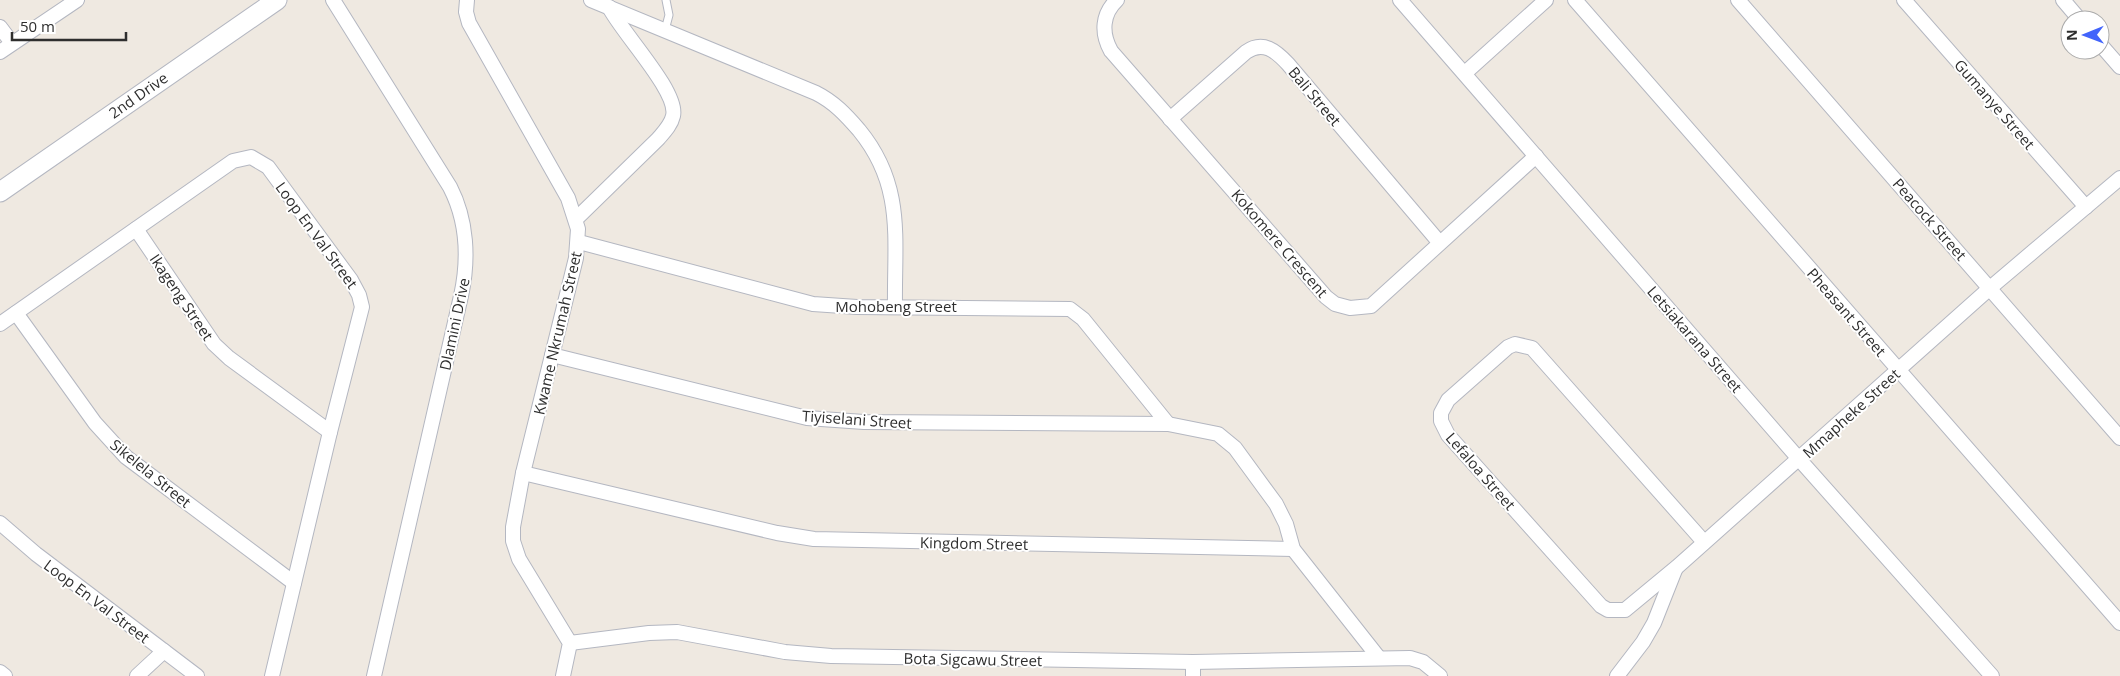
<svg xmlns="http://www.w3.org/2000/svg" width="2120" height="676" font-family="'Open Sans',sans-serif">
<rect width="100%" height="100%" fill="#efe9e1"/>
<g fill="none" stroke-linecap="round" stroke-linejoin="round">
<defs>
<path id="lane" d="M665 30 669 15 666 0"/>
<g id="street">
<path d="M333 0 450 187C467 220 469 259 461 296L374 676"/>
<path d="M467 0 466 12 469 23 568 198 578 229 576 258 523 473 513 527V541L519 559 570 643 563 676"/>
<path d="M591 0 816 93C834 102 846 115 859 130 905 186 894 239 895 306"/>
<path d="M1117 0C1102 14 1101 33 1111 51L1326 297 1335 304 1350 308 1371 306 1536 156"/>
<path d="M1400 0 1799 459 1992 676"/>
<path d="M1575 0 2120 623"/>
<path d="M1738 0 2120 438"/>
<path d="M1904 0 2086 207"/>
<path d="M2063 0 2080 20"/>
<path d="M0 27 12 43"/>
<path d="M2100 44 2120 67"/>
<path d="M0 52 77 0"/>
<path d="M1465 73 1546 0"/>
<path d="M1170 119 1246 52C1263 40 1276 51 1288 64L1439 242"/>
<path d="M576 219 658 139C664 132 671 125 673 116 679 92 622 33 609 7"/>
<path d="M136 229 214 344 229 358 330 432"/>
<path d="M579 242 813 304 857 307 1070 309 1083 319 1168 424"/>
<path d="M16 313 95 423 126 457 294 583"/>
<path d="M0 324 233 161 251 157 268 167 351 280 359 295 362 307 330 432 272 676"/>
<path d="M552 355 807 418 864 422 1168 424 1218 434 1235 448 1276 504 1286 524 1293 549 1379 658"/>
<path d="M523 473 777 533 814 539 1293 549"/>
<path d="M0 523 36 554 197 676"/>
<path d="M1704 542 1532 348 1515 344 1508 347 1448 400 1441 413V421L1448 435 1601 606 1608 610H1625L1677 567 1990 288 2120 178"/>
<path d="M570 643 649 633 677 632 785 652 831 656 1193 662 1410 658 1423 662 1440 676"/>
<path d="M0 672 5 676"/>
<path d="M137 676 164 651"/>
<path d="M1193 676V662"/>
<path d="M1617 676 1643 642 1654 623 1675 570"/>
</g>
<path id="secondary" d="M0 192 277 0"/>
</defs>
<!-- lane casing -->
<use href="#lane" stroke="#b4b7c1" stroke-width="9"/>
<!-- street casing -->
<use href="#street" stroke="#b4b7c1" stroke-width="16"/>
<!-- secondary casing -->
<use href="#secondary" stroke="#b4b7c1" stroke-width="21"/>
<!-- lane -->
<use href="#lane" stroke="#fff" stroke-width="7"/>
<!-- street -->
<use href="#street" stroke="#fff" stroke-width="14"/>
<!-- secondary -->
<use href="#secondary" stroke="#fff" stroke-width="19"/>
</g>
<g text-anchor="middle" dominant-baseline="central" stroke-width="4" stroke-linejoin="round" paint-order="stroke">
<!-- street labels -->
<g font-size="15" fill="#2e2e2e" stroke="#fff">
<text transform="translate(138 95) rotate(-35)">2nd Drive</text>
<text transform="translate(1315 96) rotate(50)">Bali Street</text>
<text transform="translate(1995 104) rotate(49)">Gumanye Street</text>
<text transform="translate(1930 219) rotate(49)">Peacock Street</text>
<text transform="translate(317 235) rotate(54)">Loop En Val Street</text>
<text transform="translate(1280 243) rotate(49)">Kokomere Crescent</text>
<text transform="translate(182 297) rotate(56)">Ikageng Street</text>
<text x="896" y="306">Mohobeng Street</text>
<text transform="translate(1847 312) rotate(49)">Pheasant Street</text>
<text transform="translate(454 324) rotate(-78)">Dlamini Drive</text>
<text transform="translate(557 333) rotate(-77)">Kwame Nkrumah Street</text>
<text transform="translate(1695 339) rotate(49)">Letsiakarana Street</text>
<text transform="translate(1851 413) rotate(-42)">Mmapheke Street</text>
<text transform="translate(857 419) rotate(4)">Tiyiselani Street</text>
<text transform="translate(1481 471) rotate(49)">Lefaloa Street</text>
<text transform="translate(151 473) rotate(39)">Sikelela Street</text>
<text transform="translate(974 543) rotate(1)">Kingdom Street</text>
<text transform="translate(97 601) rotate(37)">Loop En Val Street</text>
<text transform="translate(973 659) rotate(1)">Bota Sigcawu Street</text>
</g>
</g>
<!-- north arrow -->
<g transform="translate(2085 35) rotate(269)"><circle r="24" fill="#ffffff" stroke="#ababab"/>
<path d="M0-4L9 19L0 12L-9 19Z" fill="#4264fb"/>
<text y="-8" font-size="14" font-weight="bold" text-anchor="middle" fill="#2e2e2e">N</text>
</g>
<!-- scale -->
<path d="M12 32v8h114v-8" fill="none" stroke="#2e2e2e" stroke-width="2.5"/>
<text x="20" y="32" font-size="15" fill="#2e2e2e" stroke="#ffffff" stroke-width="4" paint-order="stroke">50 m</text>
</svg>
